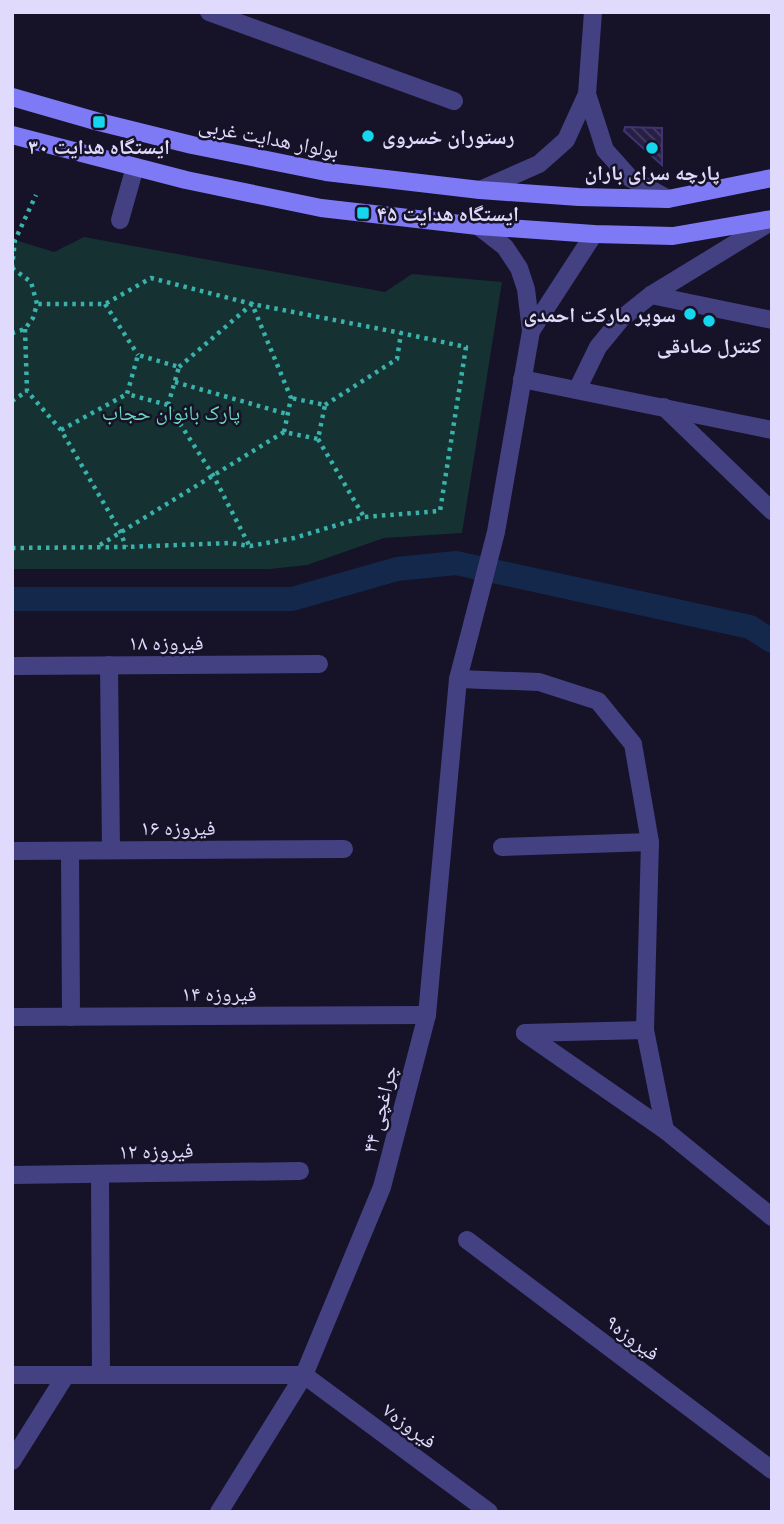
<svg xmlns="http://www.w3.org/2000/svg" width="784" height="1524" font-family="Ubuntu,'Noto Naskh Arabic',sans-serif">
<defs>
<pattern id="building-back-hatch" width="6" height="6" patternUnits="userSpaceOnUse" patternTransform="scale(1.75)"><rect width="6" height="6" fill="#281f47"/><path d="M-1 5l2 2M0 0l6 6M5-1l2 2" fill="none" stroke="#473f62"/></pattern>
</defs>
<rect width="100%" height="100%" fill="#161228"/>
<!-- green -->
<path fill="#163131" d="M84 237 385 292 412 274 502 282 462 533 384 538 307 565 270 569H12V239L54 252Z"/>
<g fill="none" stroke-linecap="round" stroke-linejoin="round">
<!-- canal -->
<path stroke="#13284b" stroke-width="24" d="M12 599H292L397 569 456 563 750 627 772 641"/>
</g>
<!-- building -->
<path fill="url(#building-back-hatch)" stroke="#403372" stroke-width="2" d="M625 127 662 128V165L624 131Z"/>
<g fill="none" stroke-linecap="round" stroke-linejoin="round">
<!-- path -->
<g stroke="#39b2ac" stroke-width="4.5" stroke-dasharray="3.5 5" stroke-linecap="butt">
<path d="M12 268 31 282 37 304 33 318 25 329 12 333"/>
<path d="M12 268 15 240 36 195"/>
<path d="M105 304 138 355"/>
<path d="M25 329 27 391 61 430 120 531 126 547"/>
<path d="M179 367 252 304 291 398 284 432 318 439 325 405 291 398"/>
<path d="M175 382 287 414"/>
<path d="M12 401 27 391"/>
<path d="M168 405 179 367 138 355 127 394 168 405 213 475 249 545"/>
<path d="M325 405 397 359 401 333"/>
<path d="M61 430 127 394"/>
<path d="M318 439 364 517"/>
<path d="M100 545 284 432"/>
<path d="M12 548 126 547 230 543 250 546 294 538 364 517 440 511 466 347 401 333 252 304 151 278 105 304H37"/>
</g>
<!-- street -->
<g stroke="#444183" stroke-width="18">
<path d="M209 12 454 101"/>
<path d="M587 94 605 150 630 178 668 199"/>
<path d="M480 190 539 164 566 140 587 94 593 12"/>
<path d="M120 220 135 167"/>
<path d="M651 295 772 320"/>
<path d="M531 331 594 234"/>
<path d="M522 379 772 430"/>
<path d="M577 390 598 347 621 319 651 295 772 221"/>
<path d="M664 407 772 511"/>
<path d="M109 665 111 850"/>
<path d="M12 666 319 664"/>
<path d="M458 679 539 682 598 701 633 744 650 842 645 1030 665 1130"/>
<path d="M502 847 650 842"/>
<path d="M12 851 344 849"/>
<path d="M70 851 71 1017"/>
<path d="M12 1017 427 1015"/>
<path d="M525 1033 665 1130 772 1217"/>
<path d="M525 1033 645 1030"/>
<path d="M100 1174 101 1375"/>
<path d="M12 1175 300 1171"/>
<path d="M467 1240 772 1470"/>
<path d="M12 1375H304L489 1512"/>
<path d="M12 1461 66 1375"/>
<path d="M219 1512 304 1375 382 1187 427 1015 458 679 496 532 531 331 526 289 519 268 505 247 478 226"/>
</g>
<!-- secondary -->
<g stroke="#7e7af5" stroke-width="18">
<path d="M12 97 99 122 192 145 326 172 480 190 579 197 668 199 772 178"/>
<path d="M12 135 186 180 321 208 478 226 594 234 673 236 772 219"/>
</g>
</g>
<!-- markers -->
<g fill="#16d6ee" stroke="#161228" stroke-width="2.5">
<rect x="92" y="115" width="14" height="14" rx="3.5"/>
<circle cx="368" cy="136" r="7"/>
<circle cx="652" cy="148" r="7"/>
<rect x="356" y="206" width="14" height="14" rx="3.5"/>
<circle cx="690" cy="314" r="7"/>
<circle cx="709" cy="321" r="7"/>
</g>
<g text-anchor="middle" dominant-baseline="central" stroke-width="5" stroke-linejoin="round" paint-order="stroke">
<!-- poi labels -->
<g font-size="21" font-weight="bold" fill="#e0dbfc" stroke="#161228">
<text x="382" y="136" text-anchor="start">رستوران خسروی</text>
<text x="99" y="146">ایستگاه هدایت ٣٠</text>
<text x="652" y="172">پارچه سرای باران</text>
<text x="377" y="213" text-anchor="start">ایستگاه هدایت ۴۵</text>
<text x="676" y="314" text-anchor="end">سوپر مارکت احمدی</text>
<text x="709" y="345">کنترل صادقی</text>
</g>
<!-- street labels -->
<g font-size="21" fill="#e0dbfc" stroke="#161228">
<text transform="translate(269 137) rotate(11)">بولوار هدایت غربی</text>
<text x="166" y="642">فیروزه ۱۸</text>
<text x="178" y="827">فیروزه ۱۶</text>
<text x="219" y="993">فیروزه ۱۴</text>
<text transform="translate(379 1109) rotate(-76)">چراغچی ۴۴</text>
<text transform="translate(156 1150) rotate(-1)">فیروزه ۱۲</text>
<text transform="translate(633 1337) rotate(37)">فیروزه۹</text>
<text transform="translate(410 1425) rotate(37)">فیروزه۷</text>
</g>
<!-- park labels -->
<g font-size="21" fill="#6cd8be" stroke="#161228">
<text x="171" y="412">پارک بانوان حجاب</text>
</g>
</g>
<!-- border -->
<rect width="784" height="1524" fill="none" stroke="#e0dbfc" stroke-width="28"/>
</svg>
